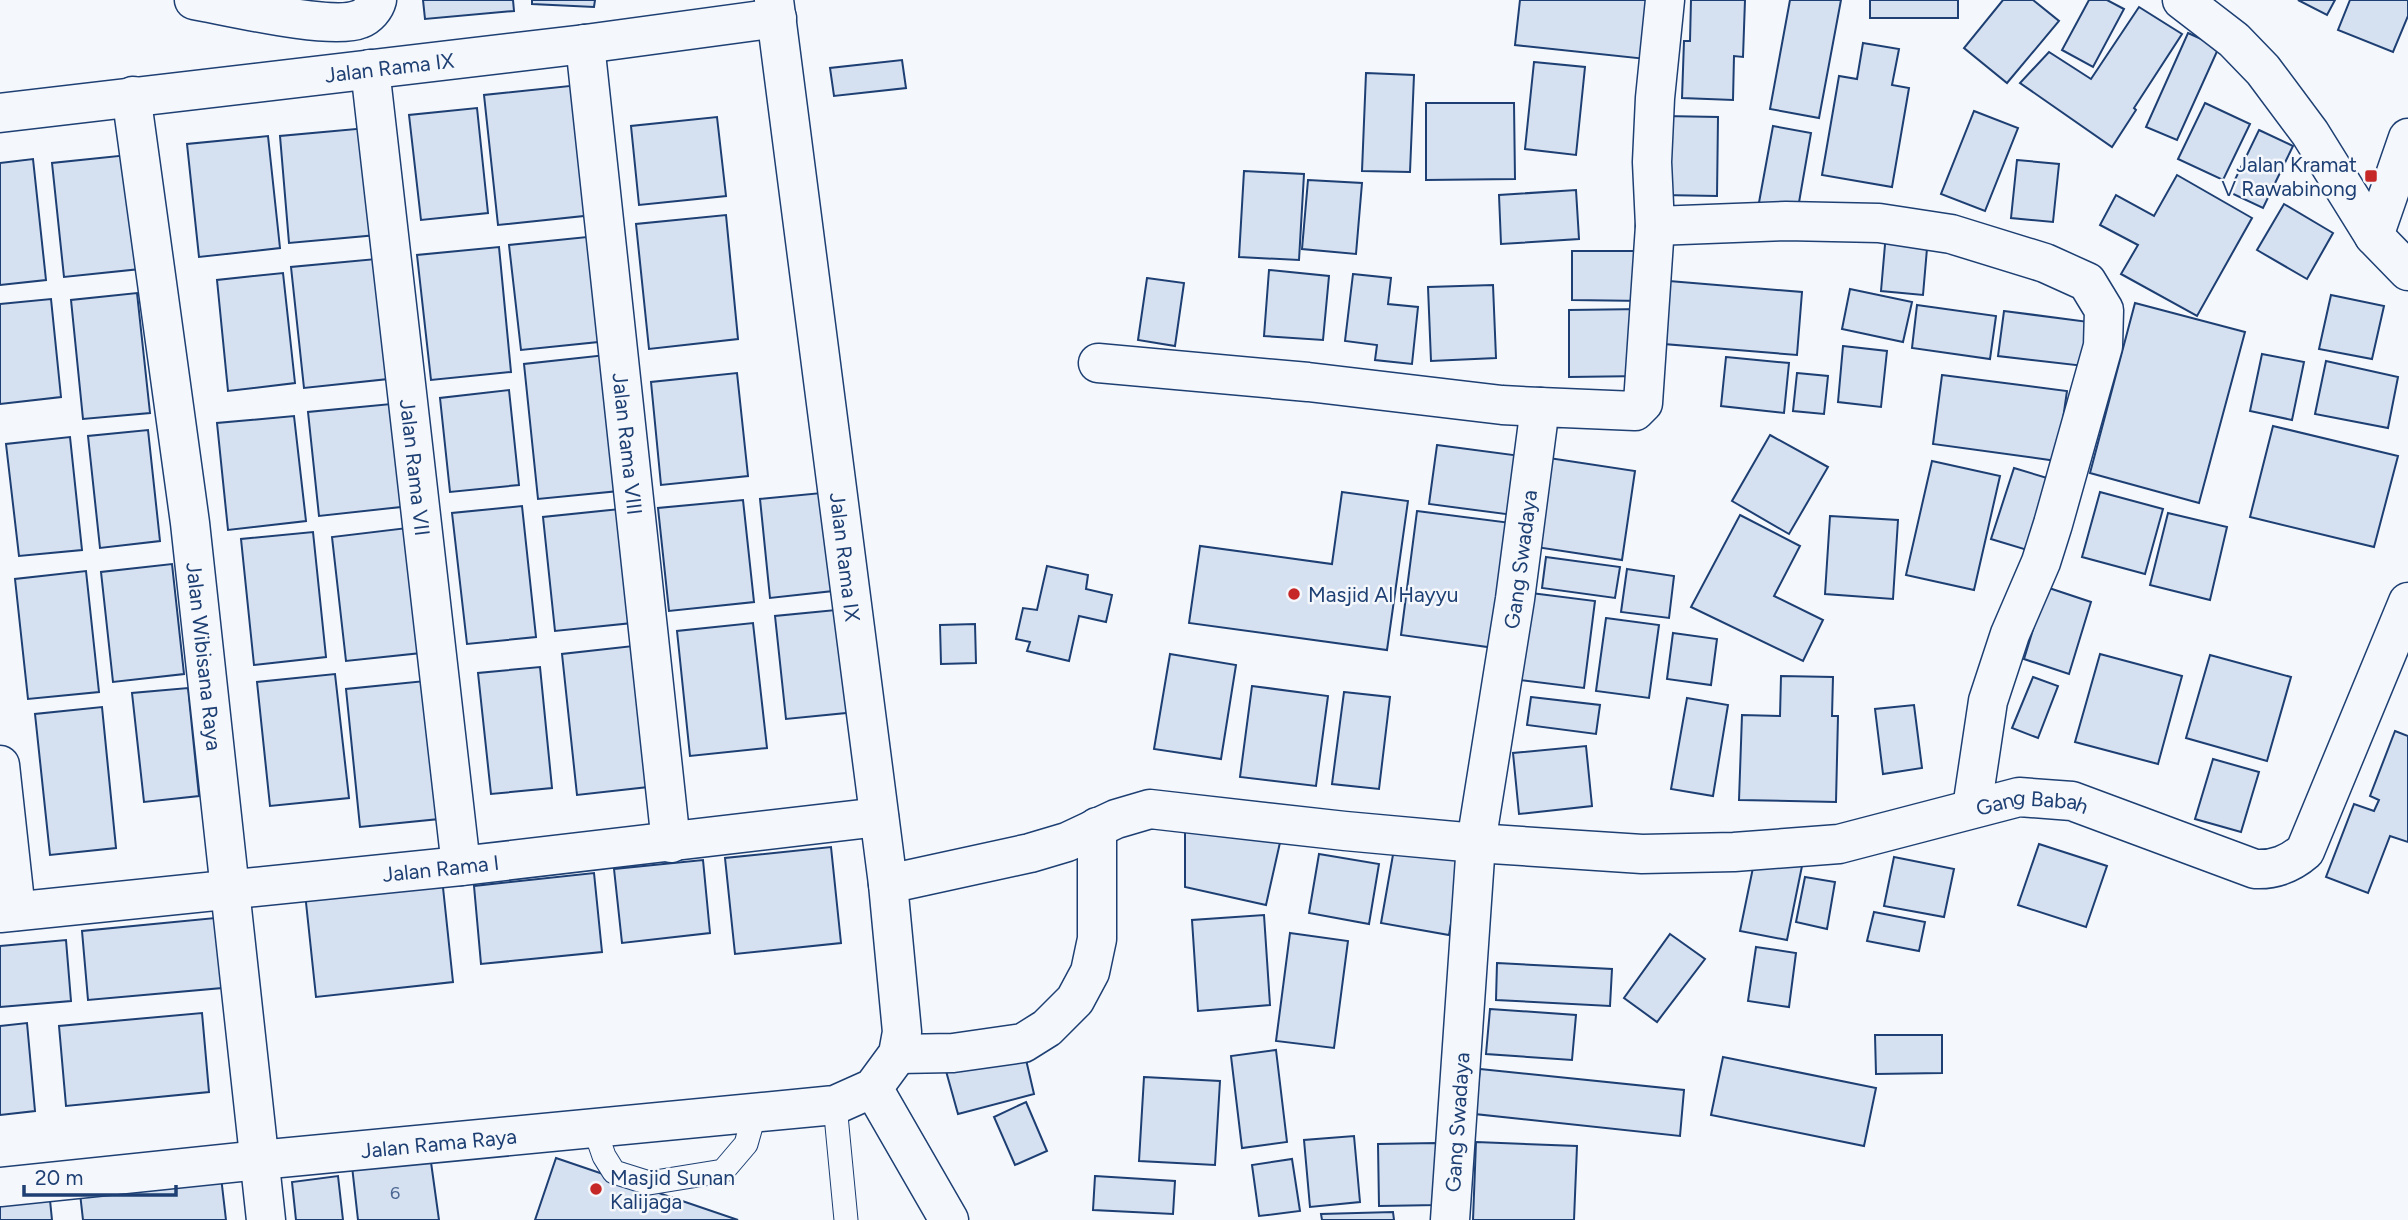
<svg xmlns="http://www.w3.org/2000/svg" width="2408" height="1220" font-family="Figtree,sans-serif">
<rect width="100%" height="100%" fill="#f4f7fb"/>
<!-- building -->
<g fill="#d5e0f0" stroke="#1d3f73" stroke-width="2">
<path d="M423 0H513L514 11 425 19Z"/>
<path d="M532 0H595L594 7 532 4Z"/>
<path d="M1520 0H1652L1646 59 1515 45Z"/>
<path d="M1691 0H1745L1743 57 1734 56 1733 100 1682 98 1684 41H1690Z"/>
<path d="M1790 0H1841L1819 118 1770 109Z"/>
<rect x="1870" y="0" width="88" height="18"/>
<path d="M2003 0H2033L2059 21 2007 83 1964 48Z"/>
<path d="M2089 0H2107L2124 9 2093 67 2062 50Z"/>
<path d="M2298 0H2335L2327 15Z"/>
<path d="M2350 0H2408V16L2393 52 2338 30Z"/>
<path d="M2139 7 2182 34 2134 108 2136 110 2112 147 2020 83 2049 52 2091 79Z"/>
<path d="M2188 33 2219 47 2177 140 2146 127Z"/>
<path d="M1863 43 1899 49 1892 85 1909 88 1892 187 1822 175 1839 76 1857 79Z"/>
<path d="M902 60 906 88 834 96 830 68Z"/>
<path d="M1534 62 1585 67 1576 155 1525 149Z"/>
<path d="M1366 73 1414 75 1410 172 1362 171Z"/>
<path d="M579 85 593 215 498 225 484 95Z"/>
<path d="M1426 103H1514L1515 179 1426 180Z"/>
<path d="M2205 103 2250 124 2223 180 2178 159Z"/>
<path d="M477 108 488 213 421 220 409 115Z"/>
<path d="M1974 111 2018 128 1985 211 1941 194Z"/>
<path d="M1664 116 1718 117 1717 196 1662 195Z"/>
<path d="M717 117 726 196 639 205 631 126Z"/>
<path d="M1773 126 1811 133 1797 214 1758 208Z"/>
<path d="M367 128 377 235 289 243 280 136Z"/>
<path d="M2259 130 2293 146 2263 208 2229 192Z"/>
<path d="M268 136 280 248 199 257 187 144Z"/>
<path d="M128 155 140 269 64 277 52 163Z"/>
<path d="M33 159 46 280 0 285V163Z"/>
<path d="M2017 160 2059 164 2053 222 2011 218Z"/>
<path d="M1244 171 1304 174 1299 260 1239 257Z"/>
<path d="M2177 175 2252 218 2197 316 2121 274 2138 245 2100 225 2116 195 2154 216Z"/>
<path d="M1308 180 1362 183 1356 254 1302 249Z"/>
<path d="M1576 190 1579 239 1501 244 1499 195Z"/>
<path d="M2284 204 2333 233 2307 279 2257 250Z"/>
<path d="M726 215 738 339 649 349 636 224Z"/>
<path d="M1886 233 1928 237 1923 295 1881 291Z"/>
<path d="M597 236 608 341 521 350 509 245Z"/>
<path d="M499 247 511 372 431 380 417 255Z"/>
<path d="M1572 251H1645L1644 301 1572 300Z"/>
<path d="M376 259 388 379 304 388 291 267Z"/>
<path d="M1269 270 1329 276 1323 340 1264 336Z"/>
<path d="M283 273 295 383 228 391 217 280Z"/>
<path d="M1353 274 1391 278 1388 304 1418 307 1412 364 1375 360 1377 345 1345 341Z"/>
<path d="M1147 278 1184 283 1175 346 1138 340Z"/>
<path d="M1669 281 1802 292 1797 355 1664 344Z"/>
<path d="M1493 285 1496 358 1431 361 1428 287Z"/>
<path d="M1850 289 1912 302 1903 342 1842 329Z"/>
<path d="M137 293 150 413 83 419 71 300Z"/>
<path d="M2331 295 2384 306 2372 359 2319 349Z"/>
<path d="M51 299 61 397 0 404V304Z"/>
<path d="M2135 303 2245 332 2199 503 2090 473Z"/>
<path d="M1917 305 1996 316 1990 359 1912 348Z"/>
<path d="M1643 309V376L1569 377V310Z"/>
<path d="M2004 311 2089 322 2084 366 1998 356Z"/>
<path d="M1843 346 1887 351 1881 407 1838 402Z"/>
<path d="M615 354 629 490 538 499 524 364Z"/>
<path d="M2262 354 2304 362 2292 420 2250 411Z"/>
<path d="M1726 357 1789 363 1784 413 1721 406Z"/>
<path d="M2326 361 2398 377 2388 428 2315 414Z"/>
<path d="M737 373 748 476 661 485 651 382Z"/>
<path d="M1797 373 1828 376 1824 414 1793 411Z"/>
<path d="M1942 375 2067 391 2057 461 1933 444Z"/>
<path d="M509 390 519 485 450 492 440 398Z"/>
<path d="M391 404 401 507 319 516 308 412Z"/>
<path d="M294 416 306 521 228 530 217 423Z"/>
<path d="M2273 426 2398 456 2374 547 2250 517Z"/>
<path d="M148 430 160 541 100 548 88 436Z"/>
<path d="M1770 435 1828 467 1789 534 1732 501Z"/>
<path d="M70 437 82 550 19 556 6 444Z"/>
<path d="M1437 445 1521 456 1513 515 1429 504Z"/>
<path d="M1549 458 1635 471 1622 560 1536 547Z"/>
<path d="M1932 461 2000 476 1974 590 1906 575Z"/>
<path d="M2014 468 2057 481 2034 552 1991 539Z"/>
<path d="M832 492 842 590 770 598 760 499Z"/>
<path d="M1342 492 1408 501 1387 650 1189 623 1200 546 1332 564Z"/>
<path d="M2100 492 2163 509 2145 574 2082 557Z"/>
<path d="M743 500 754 602 669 611 658 508Z"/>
<path d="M522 506 536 637 467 644 452 513Z"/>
<path d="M620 509 632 623 555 631 543 517Z"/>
<path d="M1417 511 1519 524 1502 649 1401 635Z"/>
<path d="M2168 513 2227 527 2210 600 2150 585Z"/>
<path d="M1740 515 1800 546 1774 596 1823 620 1803 661 1691 607Z"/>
<path d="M1830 516 1898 520 1893 599 1825 594Z"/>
<path d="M407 528 421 653 346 661 332 537Z"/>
<path d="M313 532 326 657 254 665 241 539Z"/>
<path d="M1546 557 1620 567 1615 598 1542 588Z"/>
<path d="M172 564 184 674 113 682 101 572Z"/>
<path d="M1047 566 1088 575 1086 589 1112 595 1106 622 1079 616 1069 661 1027 651 1030 642 1016 639 1023 608 1037 610Z"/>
<path d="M1627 569 1674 576 1669 618 1621 612Z"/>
<path d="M86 571 99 692 28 699 15 579Z"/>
<path d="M2046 587 2091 602 2069 674 2024 659Z"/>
<path d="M1531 593 1595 601 1584 688 1519 680Z"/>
<path d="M846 609 856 712 786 719 775 616Z"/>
<path d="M1606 618 1659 625 1649 698 1596 691Z"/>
<path d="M753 623 767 748 690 756 677 631Z"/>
<path d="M975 624 976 663 941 664 940 625Z"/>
<path d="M1673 633 1717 639 1711 685 1667 679Z"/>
<path d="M642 645 657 786 577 795 562 654Z"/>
<path d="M1170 654 1236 665 1221 759 1154 749Z"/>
<path d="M2100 654 2182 676 2158 764 2075 742Z"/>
<path d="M2210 655 2291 677 2267 761 2186 738Z"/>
<path d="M540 667 552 788 491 794 478 673Z"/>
<path d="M335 674 349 798 270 806 257 682Z"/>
<path d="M1781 676 1833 677 1832 716H1838L1836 802 1739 800 1742 715 1780 716Z"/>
<path d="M2033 677 2058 686 2038 738 2012 728Z"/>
<path d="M425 681 439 819 360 827 346 689Z"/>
<path d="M1252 686 1328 696 1316 786 1240 777Z"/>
<path d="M188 688 199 796 144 802 132 693Z"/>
<path d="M1344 692 1390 697 1379 789 1332 784Z"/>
<path d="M1531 697 1600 705 1596 734 1527 725Z"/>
<path d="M1687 698 1728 705 1713 796 1671 789Z"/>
<path d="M1914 705 1922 768 1883 774 1875 709Z"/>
<path d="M102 707 116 848 50 855 35 714Z"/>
<path d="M2395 731 2408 736V842L2390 836 2368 893 2326 877 2354 804 2374 811 2379 800 2370 796Z"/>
<path d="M1586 746 1592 806 1519 814 1513 753Z"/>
<path d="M2213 759 2259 772 2241 832 2195 819Z"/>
<path d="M1185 816 1281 838 1266 905 1185 887Z"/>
<path d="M2039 844 2107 866 2086 927 2018 905Z"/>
<path d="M831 847 841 943 735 954 725 858Z"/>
<path d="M1394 849 1462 861 1449 935 1381 923Z"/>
<path d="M1319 854 1379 864 1369 924 1309 913Z"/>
<path d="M1894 857 1954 869 1944 917 1884 906Z"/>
<path d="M1755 858 1802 866 1787 940 1740 931Z"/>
<path d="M703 860 710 933 622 943 614 869Z"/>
<path d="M594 873 602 952 481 964 474 886Z"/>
<path d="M1805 877 1835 882 1827 929 1796 922Z"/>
<path d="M442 878 453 982 316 997 305 893Z"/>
<path d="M1874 912 1925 922 1919 951 1867 941Z"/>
<path d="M1264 915 1270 1005 1198 1011 1192 920Z"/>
<path d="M215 918 222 988 88 1000 82 931Z"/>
<path d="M1290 933 1348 941 1334 1048 1276 1041Z"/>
<path d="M1670 934 1705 959 1657 1022 1624 998Z"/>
<path d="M66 940 71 1001 0 1007V946Z"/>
<path d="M1756 947 1796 953 1789 1007 1748 1001Z"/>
<path d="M1497 963 1612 969 1610 1006 1496 1000Z"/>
<path d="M1490 1009 1576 1015 1572 1060 1486 1054Z"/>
<path d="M202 1013 209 1092 66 1106 59 1026Z"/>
<path d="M27 1023 35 1111 0 1115V1026Z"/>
<path d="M1875 1035H1942V1073L1876 1074Z"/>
<path d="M1276 1050 1287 1142 1242 1148 1231 1056Z"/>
<path d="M1024 1051 1034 1094 958 1114 946 1071Z"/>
<path d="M1723 1057 1876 1088 1864 1146 1711 1115Z"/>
<path d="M1480 1069 1684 1090 1680 1136 1475 1114Z"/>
<path d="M1144 1077 1220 1081 1215 1165 1139 1161Z"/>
<path d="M1026 1102 1047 1151 1015 1165 994 1117Z"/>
<path d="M1354 1136 1360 1202 1310 1207 1304 1140Z"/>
<path d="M1476 1142 1577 1146 1574 1220H1473Z"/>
<path d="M1436 1143 1437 1205 1379 1206 1378 1144Z"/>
<path d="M430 1155 439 1220H358L352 1166Z"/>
<path d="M556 1158 738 1220H535Z"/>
<path d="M1292 1159 1300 1211 1259 1216 1252 1165Z"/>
<path d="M220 1168 226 1220H83L79 1184Z"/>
<path d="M338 1176 343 1220H296L292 1182Z"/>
<path d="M1095 1176 1175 1181 1173 1214 1093 1210Z"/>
<path d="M49 1190 52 1220H0V1196Z"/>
<path d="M1393 1212 1394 1220H1322L1321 1214Z"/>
</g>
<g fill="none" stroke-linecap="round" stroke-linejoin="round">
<defs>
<g id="service">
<path d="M835 1105 846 1220"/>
<path d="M594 1127 604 1156 614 1172 649 1183 723 1171 746 1144 755 1112"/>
</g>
<g id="minor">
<path d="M194 0C228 6 332 31 360 19 368 16 375 8 377 0"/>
<path id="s1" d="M585 44 671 843"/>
<path id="s2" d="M370 69 461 866"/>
<path id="s3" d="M133 96 134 116 190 523 266 1220"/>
<path id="s4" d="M0 113 585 44 777 18"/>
<path d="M1655 226 1786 221 1879 223 1951 234 2045 263 2087 282 2104 310 2103 346 2053 524 2041 562 2010 634 1988 701 1972 808"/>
<path d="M2374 236 2408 138"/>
<path d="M1098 363 1308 382 1502 405 1540 407"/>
<path d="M0 765 16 911"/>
<path id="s5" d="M888 884 1030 853 1067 842 1116 819 1150 809 1345 831 1476 843 1642 854 1734 852 1839 844 2019 797 2072 801 2255 869C2275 870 2290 864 2305 851L2408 602"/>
<path id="s6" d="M0 913 461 866 879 817"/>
<path d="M898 1054 953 1053 1023 1043 1047 1028 1075 1000 1090 972 1097 939V827"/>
<path d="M873 1088 949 1220"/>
<path id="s7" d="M0 1187 259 1160 835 1105 873 1088 898 1054 902 1032 888 884 774 0"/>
<path id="s8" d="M1450 1220 1476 843 1515 599 1540 407 1635 411 1643 403 1655 226 1652 162 1655 98 1665 0"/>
</g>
<path id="secondary" d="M2182 0 2234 40 2263 70 2310 133 2374 236 2408 271"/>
</defs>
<!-- service casing -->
<use href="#service" stroke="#1d3f73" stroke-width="25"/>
<!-- minor casing -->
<use href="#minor" stroke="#1d3f73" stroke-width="41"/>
<!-- secondary casing -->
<use href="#secondary" stroke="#1d3f73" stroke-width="41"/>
<!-- service -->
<use href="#service" stroke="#f4f7fb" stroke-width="23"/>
<!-- minor -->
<use href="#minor" stroke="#f4f7fb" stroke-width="38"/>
<!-- secondary -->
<use href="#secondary" stroke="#f4f7fb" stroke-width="38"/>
</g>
<!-- markers -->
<g fill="#c62828" stroke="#f4f7fb" stroke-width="2.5">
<rect x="2364" y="169" width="14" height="14" rx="3.5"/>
<circle cx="1294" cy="594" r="7"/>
<circle cx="596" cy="1189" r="7"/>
</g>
<g text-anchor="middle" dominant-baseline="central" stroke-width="5" stroke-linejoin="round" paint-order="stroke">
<!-- number labels -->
<g font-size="18" fill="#4b6792">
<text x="395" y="1193">6</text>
</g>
<!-- street labels -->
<g font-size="21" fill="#1d3f73" stroke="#f4f7fb">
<text stroke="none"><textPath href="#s4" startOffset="392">Jalan Rama IX</textPath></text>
<text stroke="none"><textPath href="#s1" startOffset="402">Jalan Rama VIII</textPath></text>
<text stroke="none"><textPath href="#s2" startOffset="401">Jalan Rama VII</textPath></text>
<text transform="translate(845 557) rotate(83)">Jalan Rama IX</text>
<text stroke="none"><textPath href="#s8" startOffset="665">Gang Swadaya</textPath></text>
<text stroke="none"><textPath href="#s3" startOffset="565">Jalan Wibisana Raya</textPath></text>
<text stroke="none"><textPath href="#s5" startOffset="1164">Gang Babah</textPath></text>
<text stroke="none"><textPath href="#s6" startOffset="443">Jalan Rama I</textPath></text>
<text stroke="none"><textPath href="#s8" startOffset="98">Gang Swadaya</textPath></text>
<text stroke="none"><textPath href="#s7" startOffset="441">Jalan Rama Raya</textPath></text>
</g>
<!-- poi labels -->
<g font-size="21" fill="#1d3f73" stroke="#f4f7fb" text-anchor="start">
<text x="2357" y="164" text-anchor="end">Jalan Kramat<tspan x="2357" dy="24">V Rawabinong</tspan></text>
<text x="1308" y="594">Masjid Al Hayyu</text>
<text x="610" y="1177">Masjid Sunan<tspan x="610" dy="24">Kalijaga</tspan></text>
</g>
</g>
<!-- scale -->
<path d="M24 1185v10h152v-10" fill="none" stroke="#1d3f73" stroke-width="3.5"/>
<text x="35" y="1185" font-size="21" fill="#1d3f73" stroke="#f4f7fb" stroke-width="5" paint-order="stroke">20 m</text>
</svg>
